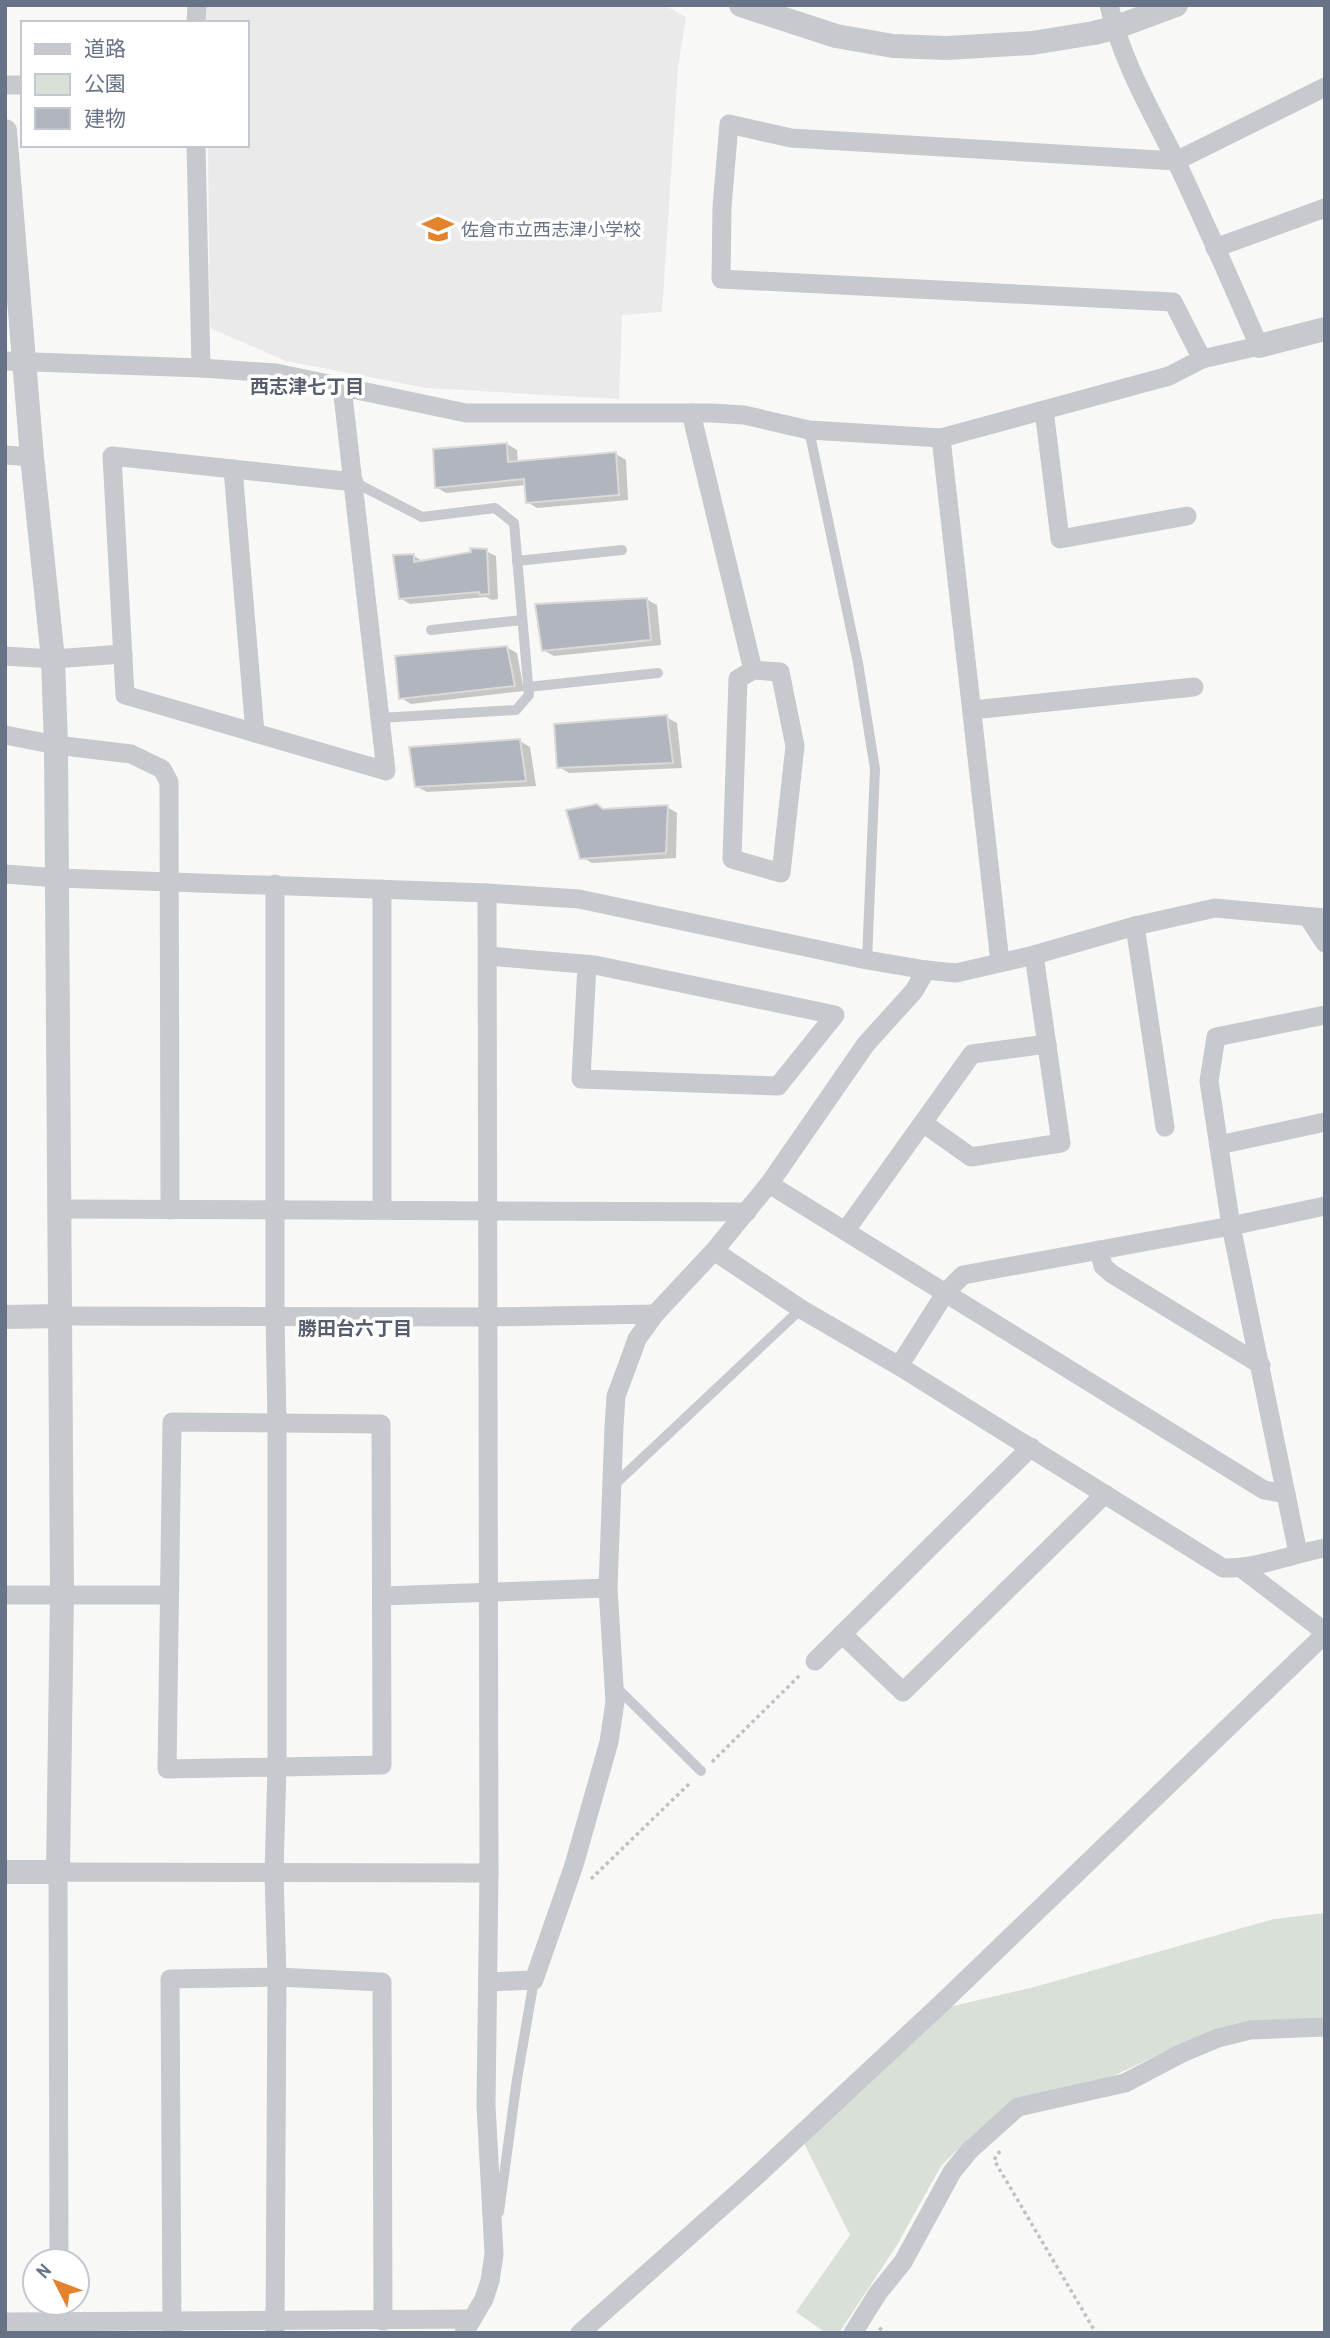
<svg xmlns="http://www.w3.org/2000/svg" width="1330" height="2338" font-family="'Archivo Narrow','Noto Sans JP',sans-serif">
<rect width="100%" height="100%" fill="#f8f9f6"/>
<!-- built -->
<path fill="#e9eae9" d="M206 5H664L686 17 678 67 662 312 622 315 619 399 427 388 286 361 210 328 208 145H247V23H206Z"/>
<!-- green -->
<path fill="#d9e0d7" d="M1325 1913V2020H1265L1234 2024 1187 2041 1111 2077 1015 2099 971 2136 941 2166 897 2245 839 2333H826L796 2312 850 2235 804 2143 949 2007 1034 1987 1274 1919Z"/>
<!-- shadow -->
<g fill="#0003">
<path d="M507 444 517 450 518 463 616 454 626 460 628 500 537 508 527 502 526 485 446 493 436 487Z"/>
<path d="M486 551 496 556 498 599 492 600 486 597 410 604 400 598 414 556 424 562Z"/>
<path d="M646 599 657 605 661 645 554 656 543 650Z"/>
<path d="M506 647 517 653 524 691 411 704 401 698Z"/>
<path d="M666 717 677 723 682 768 569 773 559 767Z"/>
<path d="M520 741 530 747 536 786 427 792 416 786Z"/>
<path d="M667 807 677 813 676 858 592 863 582 857 605 811Z"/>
</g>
<!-- building -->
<g fill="#b1b6be" stroke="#dadad8" stroke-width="2">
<path d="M507 443 508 462 616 452 619 495 526 503 524 479 435 488 433 449Z"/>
<path d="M470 548 487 549 489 594 480 595 479 592 399 599 393 555 414 554V562L471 552Z"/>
<path d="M647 598 651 640 542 651 535 604Z"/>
<path d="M507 646 515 686 399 699 395 656Z"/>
<path d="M667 715 673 763 557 768 554 724Z"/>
<path d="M520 739 526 781 415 787 409 747Z"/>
<path d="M597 804 603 809 668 805 666 853 580 859 566 810Z"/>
</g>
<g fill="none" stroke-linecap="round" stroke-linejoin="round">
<!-- path -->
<g stroke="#c0c1c4" stroke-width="3.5" stroke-dasharray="3.5 3.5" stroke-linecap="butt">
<path d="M712 1762 801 1674"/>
<path d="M591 1879 691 1782"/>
<path d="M1000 2151 994 2160 1096 2333"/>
<path d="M879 2328 887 2333"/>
</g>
<!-- service -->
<g stroke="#c6c9cd" stroke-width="10">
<path d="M809 430 858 663 875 769 867 960"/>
<path d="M354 482 422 517 495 508 514 523 529 695 516 710 380 718"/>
<path d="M517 561 622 550"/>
<path d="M431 630 522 620"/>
<path d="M528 687 658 673"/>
<path d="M613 1486 801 1309"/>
<path d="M615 1686 701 1771"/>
<path d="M499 2212 517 2079 534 1980"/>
</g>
<!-- minor -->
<g stroke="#c6c9cd" stroke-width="19">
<path d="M196 23 197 5"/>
<path d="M5 85H23"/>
<path d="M196 145 201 368"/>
<path d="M1215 248 1325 208"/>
<path d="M1202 359 1173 302 721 279 722 207 729 124 791 138 1176 161 1325 87"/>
<path d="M5 361 201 368 276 373 466 413H712L744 415 809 430 941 438 1169 376 1202 359 1259 346C1232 284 1205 222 1176 161 1151 110 1122 62 1109 5"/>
<path d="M342 387 386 771 125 695 112 456 354 482"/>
<path d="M1044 410 1060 539 1187 516"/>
<path d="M691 413 753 670 738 679 732 859 781 873 795 746 780 672 753 670"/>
<path d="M941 438 1000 962"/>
<path d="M5 455 32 457"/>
<path d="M233 469 255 733"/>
<path d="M5 656 53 659 123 654"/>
<path d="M972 710 1194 687"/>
<path d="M5 735 56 745 131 754 162 769 169 782 170 1210"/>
<path d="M5 874 58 878 487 893 579 899 867 960 926 970 956 973 1034 955 1135 926 1215 908 1325 918"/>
<path d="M275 884V1316L277 1422V1767L274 1873 277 1977 275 2333"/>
<path d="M382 889V1210"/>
<path d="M1308 917 1325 943"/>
<path d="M1135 926 1165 1127"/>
<path d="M488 956 595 965 835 1015 778 1086 581 1079 587 965"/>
<path d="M923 1123 971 1157 1061 1143 1034 955"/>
<path d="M1219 1145 1325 1122"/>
<path d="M769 1184 1264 1490 1286 1494"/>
<path d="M59 1209 747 1212"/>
<path d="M846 1230 972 1054 1047 1044"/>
<path d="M1099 1250 1103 1266 1112 1274 1261 1365"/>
<path d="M714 1251 801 1309 899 1366 1223 1568C1257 1569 1291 1554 1325 1548"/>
<path d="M60 1316 488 1317 655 1314"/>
<path d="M899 1366 946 1292 963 1275 1231 1226 1325 1206"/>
<path d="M172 1422 381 1424 382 1765 167 1769Z"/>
<path d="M1298 1553 1231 1226 1209 1081 1216 1037 1325 1015"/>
<path d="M1241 1568 1325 1632"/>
<path d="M5 1595H169"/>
<path d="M382 1596 608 1588"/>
<path d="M842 1634 903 1692 1105 1494"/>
<path d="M815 1661 1031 1447"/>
<path d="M488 1982 534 1980 574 1865 609 1742 615 1702 608 1588 614 1427 616 1396 628 1364 637 1339 655 1314 714 1251 769 1184 866 1044 914 991 926 970"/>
<path d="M59 2261 58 1872 489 1873"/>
<path d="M5 2322 472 2319"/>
<path d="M172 2333 170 1979 277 1977 382 1982 383 2321"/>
<path d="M464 2333 484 2299 490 2281 494 2254 486 2105 489 1873 487 893"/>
<path d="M580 2333 751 2181 943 2002 1325 1634"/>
<path d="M853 2333 878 2293 903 2262 952 2172 970 2150 1018 2107 1125 2083 1182 2053 1218 2038 1250 2030 1325 2027"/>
</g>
<!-- tertiary -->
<g stroke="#c6c9cd" stroke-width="24">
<path d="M741 5 836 36 893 46 947 48 1032 43 1094 33 1114 28 1176 5"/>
<path d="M5 131 32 457 53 659 56 745 62 1594 58 1872H5"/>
<path d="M1259 346 1325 329"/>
<path d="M5 1317 60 1316"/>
</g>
</g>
<!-- icons -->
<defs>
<symbol id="school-bare" viewBox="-9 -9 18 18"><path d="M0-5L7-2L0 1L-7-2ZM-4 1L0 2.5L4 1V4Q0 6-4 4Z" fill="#e3832c" stroke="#fff" stroke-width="2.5" paint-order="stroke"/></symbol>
</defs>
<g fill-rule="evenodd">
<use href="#school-bare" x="416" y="207" width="44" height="44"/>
</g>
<g text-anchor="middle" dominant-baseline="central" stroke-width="7" stroke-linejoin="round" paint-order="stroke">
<!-- poi labels -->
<g font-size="18" fill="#687287" stroke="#fff" text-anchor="start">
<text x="461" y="229">佐倉市立西志津小学校</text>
</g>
<!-- neighbourhood labels -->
<g font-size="19" font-weight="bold" fill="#565d6c" stroke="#fff">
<text x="307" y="386">西志津七丁目</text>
<text x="355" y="1328">勝田台六丁目</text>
</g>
</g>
<!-- border -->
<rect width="1330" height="2338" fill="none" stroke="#687287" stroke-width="14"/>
<!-- legend -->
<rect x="21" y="21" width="228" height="126" fill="#ffffff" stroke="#c3c7cf" stroke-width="2"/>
<rect x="35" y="44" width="35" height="10" fill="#c6c9cd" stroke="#c3c7cf" stroke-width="2"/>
<text x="84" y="56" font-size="21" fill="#687287">道路</text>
<rect x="35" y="74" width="35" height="21" fill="#d9e0d7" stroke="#c3c7cf" stroke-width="2"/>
<text x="84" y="91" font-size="21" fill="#687287">公園</text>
<rect x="35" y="108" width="35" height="21" fill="#b1b6be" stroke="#c3c7cf" stroke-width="2"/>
<text x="84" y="126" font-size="21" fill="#687287">建物</text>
<!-- north arrow -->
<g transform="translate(56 2282) rotate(312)"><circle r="33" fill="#ffffff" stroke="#c3c7cf" stroke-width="2"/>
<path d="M0-5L12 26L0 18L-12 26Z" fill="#e3832c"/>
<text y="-10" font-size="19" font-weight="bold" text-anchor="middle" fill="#687287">N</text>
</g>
</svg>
